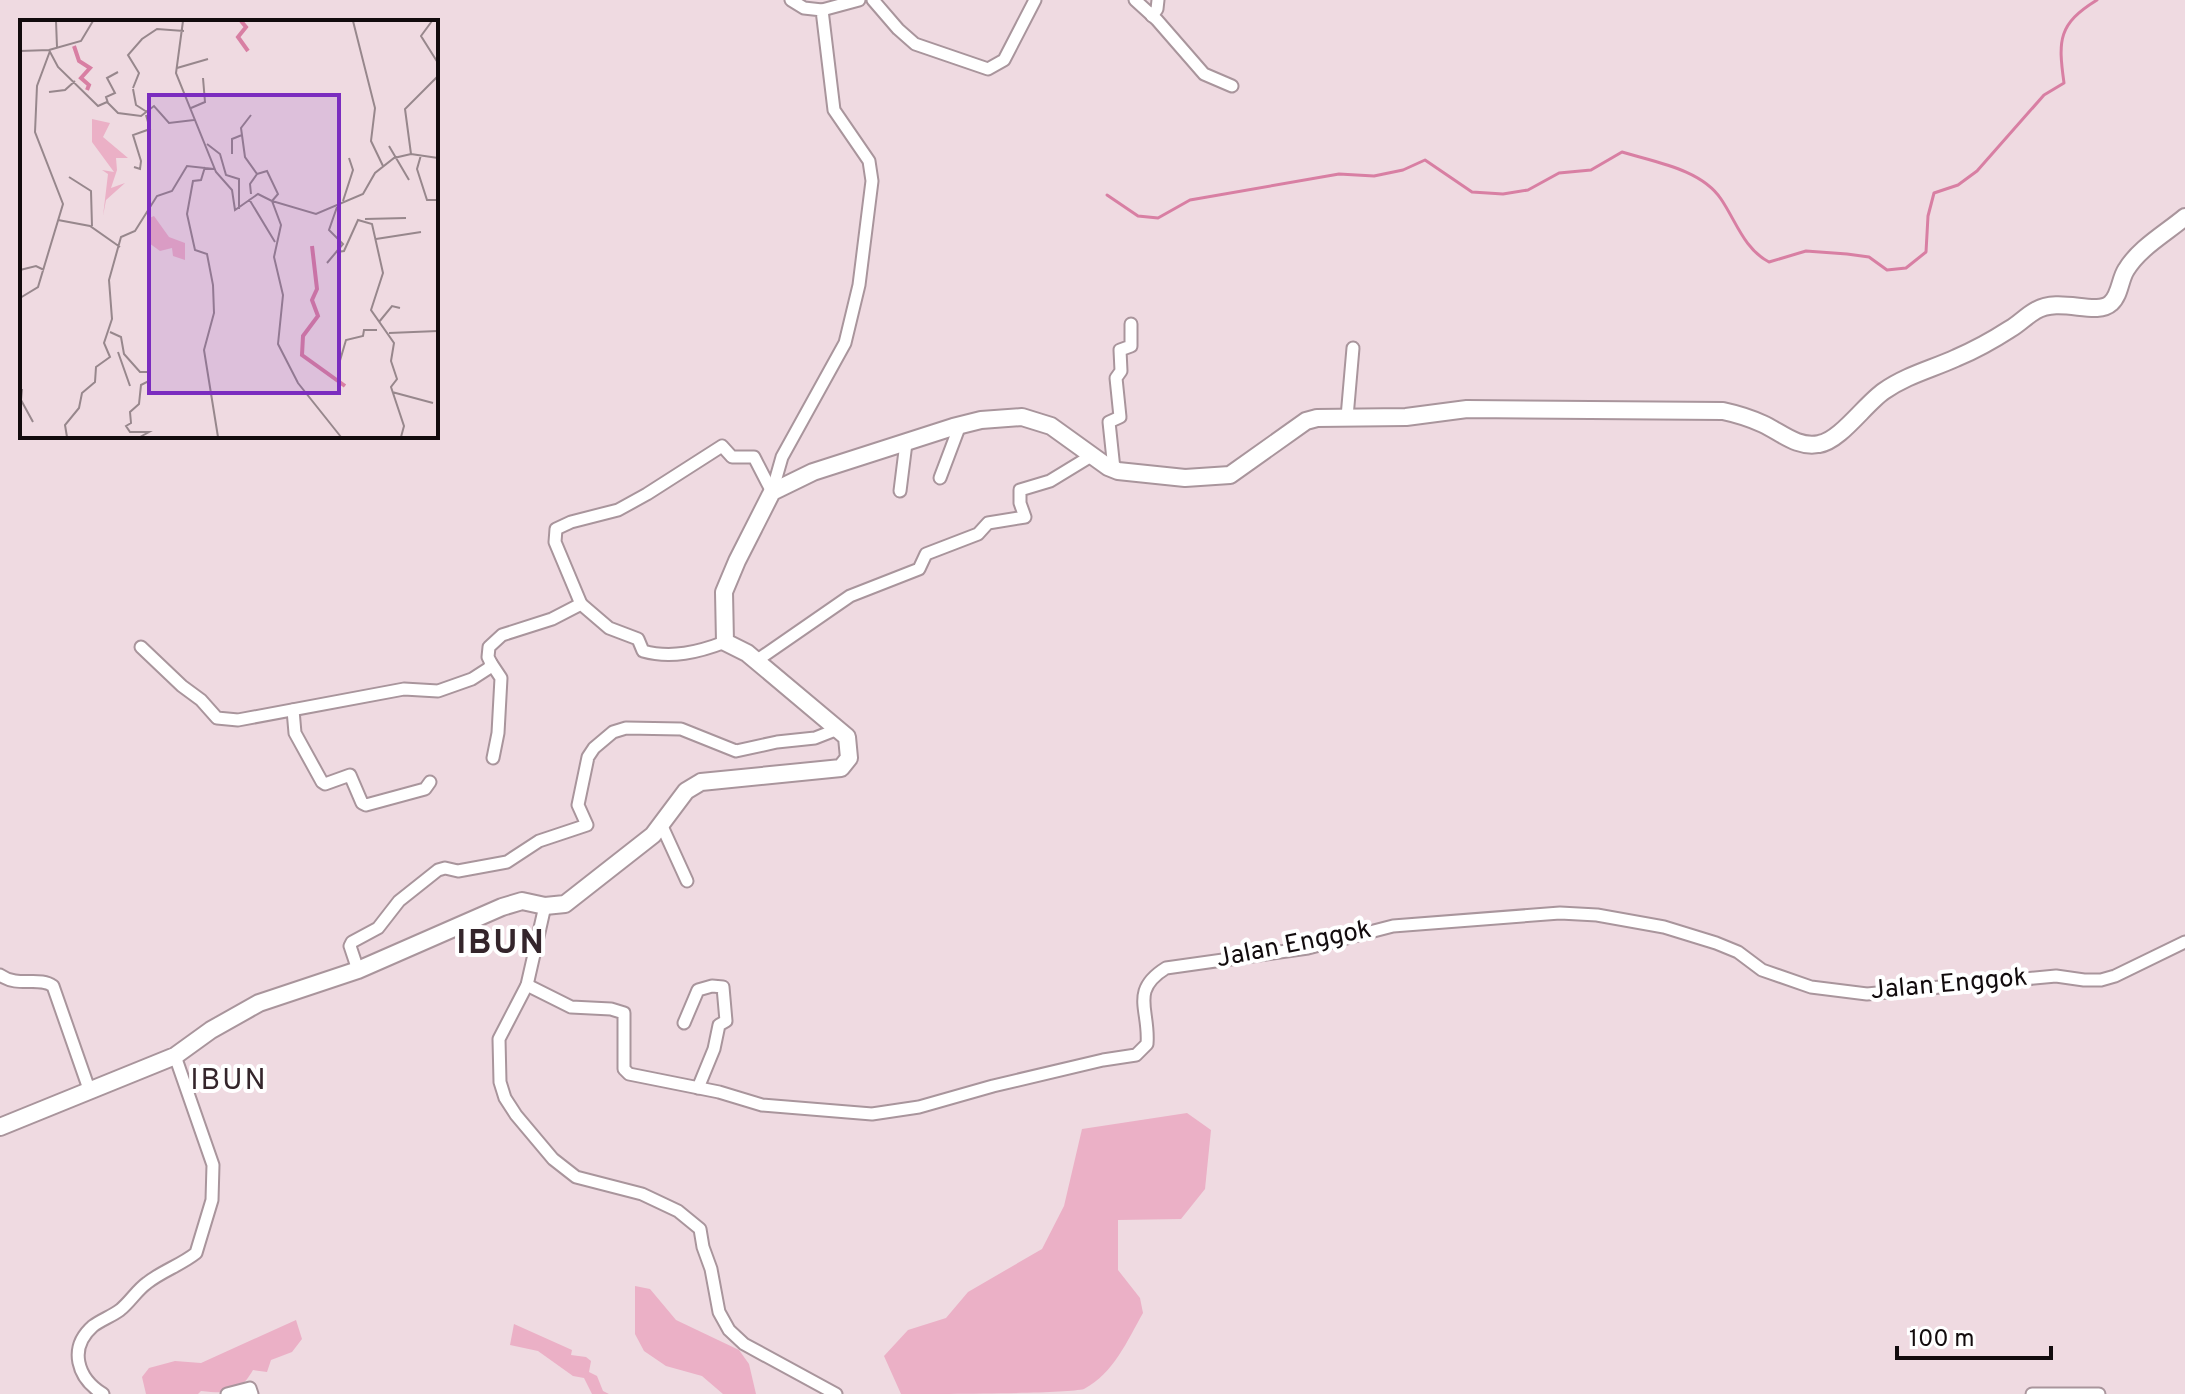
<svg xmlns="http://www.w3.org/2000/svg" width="2185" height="1394" font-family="Overpass,sans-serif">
<rect width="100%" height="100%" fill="#efdae1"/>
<!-- green -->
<g fill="#ebb0c6">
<path d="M1187 1113 1211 1130 1205 1189 1181 1219 1118 1220V1270L1140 1298 1143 1313C1127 1341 1114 1373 1084 1389 1065 1394 931 1394 901 1394L884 1356 908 1330 946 1318 968 1292 1042 1249 1064 1206 1082 1129Z"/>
<path d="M635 1286 650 1289 676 1320 739 1350 749 1364 756 1394H723L702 1376 666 1366 644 1351 635 1334Z"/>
<path d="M296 1320 302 1339 292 1352 271 1360 267 1372 253 1370C239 1394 228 1394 201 1391L198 1394H146L142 1377 149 1368 175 1361 201 1363Z"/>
<path d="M514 1324 572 1350 571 1355 586 1357 591 1361 589 1372 597 1376 603 1391 609 1394H592L584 1378 573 1376 538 1351 510 1345Z"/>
</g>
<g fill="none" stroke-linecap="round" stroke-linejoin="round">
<!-- stream -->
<path stroke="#d87fa3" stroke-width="3" d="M1107 195 1138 216 1158 218 1190 200 1339 174 1374 176 1403 170 1425 160 1472 192 1503 194 1528 190 1559 173 1591 170 1622 152C1654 162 1701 169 1721 199 1736 221 1744 249 1769 262L1806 251 1847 254 1869 257 1887 270 1906 268 1926 252 1928 216 1934 193 1958 185 1977 171 2044 95 2064 83C2058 40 2058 24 2097 0"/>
<defs>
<g id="minor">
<path d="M873 0 898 29 915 44 988 69 1004 60 1035 0"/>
<path d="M1135 0 1157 20 1204 74 1232 86"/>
<path d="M822 10 859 0"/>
<path d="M1152 16 1157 9 1158 0"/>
<path d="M1347 417 1353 348"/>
<path d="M1114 469 1109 422 1120 417 1116 378 1121 371 1120 350 1131 346V324"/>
<path d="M940 478 960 425"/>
<path d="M900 491 906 443"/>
<path d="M772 492 782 457 845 343 859 285 872 181 869 161 834 110 822 10 804 8 791 0"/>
<path d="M581 604 555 542 556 529 571 522 618 510 647 494 722 446 732 457H754L772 492"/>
<path d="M141 647 182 686 201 700 217 718 238 720 404 689 438 691 472 679 489 668 491 663 488 657 489 647 502 635 552 619 581 604 609 628 638 639 643 651C671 659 699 652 725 642"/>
<path d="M756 661 850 596 919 569 926 554 978 534 988 523 1025 517 1020 503V490L1050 481 1091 456"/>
<path d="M491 663 501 678 498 733 493 758"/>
<path d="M293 710 295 733 322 782 325 784 350 775 362 803 366 805 425 789 430 782"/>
<path d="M661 824 687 881"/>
<path d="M545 906 527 985 499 1039 500 1082 505 1098 516 1115 553 1159 576 1177 642 1194 678 1211 700 1229 703 1247 711 1269 719 1312 729 1330 744 1344 836 1394"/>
<path d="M358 970 350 946 352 942 378 928 399 901 438 870 445 868 458 871 507 862 539 841 587 825 578 805 588 757 594 748 613 732 626 728 681 729 736 751 777 742 815 738 838 729"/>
<path d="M0 975C18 988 39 976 53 986L89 1089"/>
<path d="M527 985 571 1007 611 1009 624 1013V1069L629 1074 719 1092 762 1105 872 1114 919 1107 993 1086 1103 1060 1136 1055 1147 1044C1150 1010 1129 991 1166 968L1308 948 1393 926 1560 913 1597 915 1664 927 1716 943 1738 952 1762 970 1811 987 1867 994 2056 976 2084 980H2101L2115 976 2185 942"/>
<path d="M684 1023 698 990 712 986 723 987 726 1021 719 1025 714 1049 698 1088"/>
<path d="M103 1394C77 1378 68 1348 93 1326 101 1320 112 1316 120 1310 130 1302 137 1290 147 1283 162 1271 181 1265 196 1253L212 1200 213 1165 175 1056"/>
<path d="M227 1394 250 1388 252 1394"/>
<path d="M2032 1394H2099"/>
</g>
<path id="secondary" d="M0 1127 175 1056 211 1030 259 1003 358 970 502 907 522 901 545 906 565 904 653 835 686 791 701 782 841 768 849 758 847 737 747 653 725 642 724 592 737 561 772 492 813 472 953 427 981 420 1022 417 1051 426 1108 467 1118 471 1185 478 1230 475 1306 421 1317 418 1406 417 1467 409 1723 411C1737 414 1750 418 1763 424 1782 433 1797 448 1819 444 1840 441 1865 404 1884 391 1907 375 1932 369 1956 358 1975 350 1993 340 2010 329 2019 324 2026 316 2035 311 2060 296 2096 317 2111 303 2120 295 2120 279 2126 270 2139 248 2166 233 2185 217"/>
</defs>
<!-- minor casing -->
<use href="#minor" stroke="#a9959c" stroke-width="15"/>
<!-- secondary casing -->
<use href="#secondary" stroke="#a9959c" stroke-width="20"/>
<!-- minor -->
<use href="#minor" stroke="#fff" stroke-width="11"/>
<!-- secondary -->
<use href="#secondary" stroke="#fff" stroke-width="16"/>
</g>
<g text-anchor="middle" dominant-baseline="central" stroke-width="8" stroke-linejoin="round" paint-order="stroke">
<!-- street labels -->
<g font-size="26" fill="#120b0d" stroke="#fff">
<text transform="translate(1294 945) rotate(-11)">Jalan Enggok</text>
<text transform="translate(1949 985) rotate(-5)">Jalan Enggok</text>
</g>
<!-- quarter labels -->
<g font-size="30" letter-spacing="2" fill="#34252b" stroke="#fff">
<text x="229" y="1081">IBUN</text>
</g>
<!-- district labels -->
<g font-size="34" font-weight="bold" letter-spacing="2" fill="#34252b" stroke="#fff">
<text x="501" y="944">IBUN</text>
</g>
</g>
<!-- overview -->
<g transform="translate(20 20)">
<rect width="418" height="418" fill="#efdae1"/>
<path d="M72 99 90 103 83 117 108 138H96L97 150 91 168 105 163 86 180 83 196 88 154 82 150 94 152 72 122ZM134 196 149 217 165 223V240L153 236 152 228 140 231 129 223 127 199Z" fill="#ebb0c6"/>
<path fill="none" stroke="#d87fa3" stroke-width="4" d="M221 1 226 7 218 17 228 31M54 26 59 41 70 48 61 58 69 65 67 70M292 226 297 269 292 280 298 296 283 316 282 335 325 366"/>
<path fill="none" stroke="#97878c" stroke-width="2" d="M36 1 37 27M163 1 156 53 196 152 212 170 215 190 238 174 252 181 261 205 254 237 263 275 258 324 278 363 321 417M333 1 355 88 351 121 363 146M412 1 401 16 418 43M29 30 61 21 73 1M0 31 29 30 38 47 78 86 87 82 98 93 121 96 134 86 149 103 174 100M157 48 188 39M113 68 119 53 108 35 122 19 137 9 164 11M113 69 116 85 127 92M29 72 45 70 55 61M88 83 86 77 95 73 87 58 98 52M171 88 185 82 183 58M231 95 221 108 225 137 237 154 230 164 231 174M187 124 200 134 206 155 219 159V189M369 126 389 160M212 134V119L222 115M391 134 385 89 418 56M401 135 397 149 407 180H418M114 147 120 149 121 141 113 115 130 109 126 95M185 147 181 160 173 161 167 194 175 230 187 234 193 265 194 293 184 330 198 417M237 154 247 151 258 174 252 181 296 194 343 174 355 153 374 138 391 134 418 138M49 157 71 171 72 206M229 179 255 222M323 181 333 150 329 138M345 199 386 198M38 200 70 206 100 227M356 219 401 212M317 232 324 231 338 200 352 204 363 253 351 290 374 323 371 341 377 359 371 367 384 406 381 417M418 233V267M307 243 323 224 309 210 317 187M0 250 16 246 24 250M0 278 18 267 43 184 15 112 17 66 30 31M359 302 372 286 380 288M90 312 101 317 104 334 120 352H129V361L121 365 119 384 110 392 111 403 106 406 110 412H129L120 417M369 313 418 311M98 332 110 366M319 344 326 320 343 316 344 310H357M2 369 1 380 13 402M372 372 413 383M47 417 45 405 59 388 62 373 75 362 76 347 90 337 84 323 92 299 89 260 101 217 115 211 137 176 152 171 167 146 194 149"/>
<path fill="#7b2cbf" fill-opacity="0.15" stroke="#7b2cbf" stroke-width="4" d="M129 75H319V373H129Z"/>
<rect width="418" height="418" fill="none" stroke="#120b0d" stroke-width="4"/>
</g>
<!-- scale -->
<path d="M1897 1346v12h154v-12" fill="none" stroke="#120b0d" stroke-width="4"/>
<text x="1909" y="1346" font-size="24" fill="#120b0d" stroke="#ffffff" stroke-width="6" paint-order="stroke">100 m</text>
</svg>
